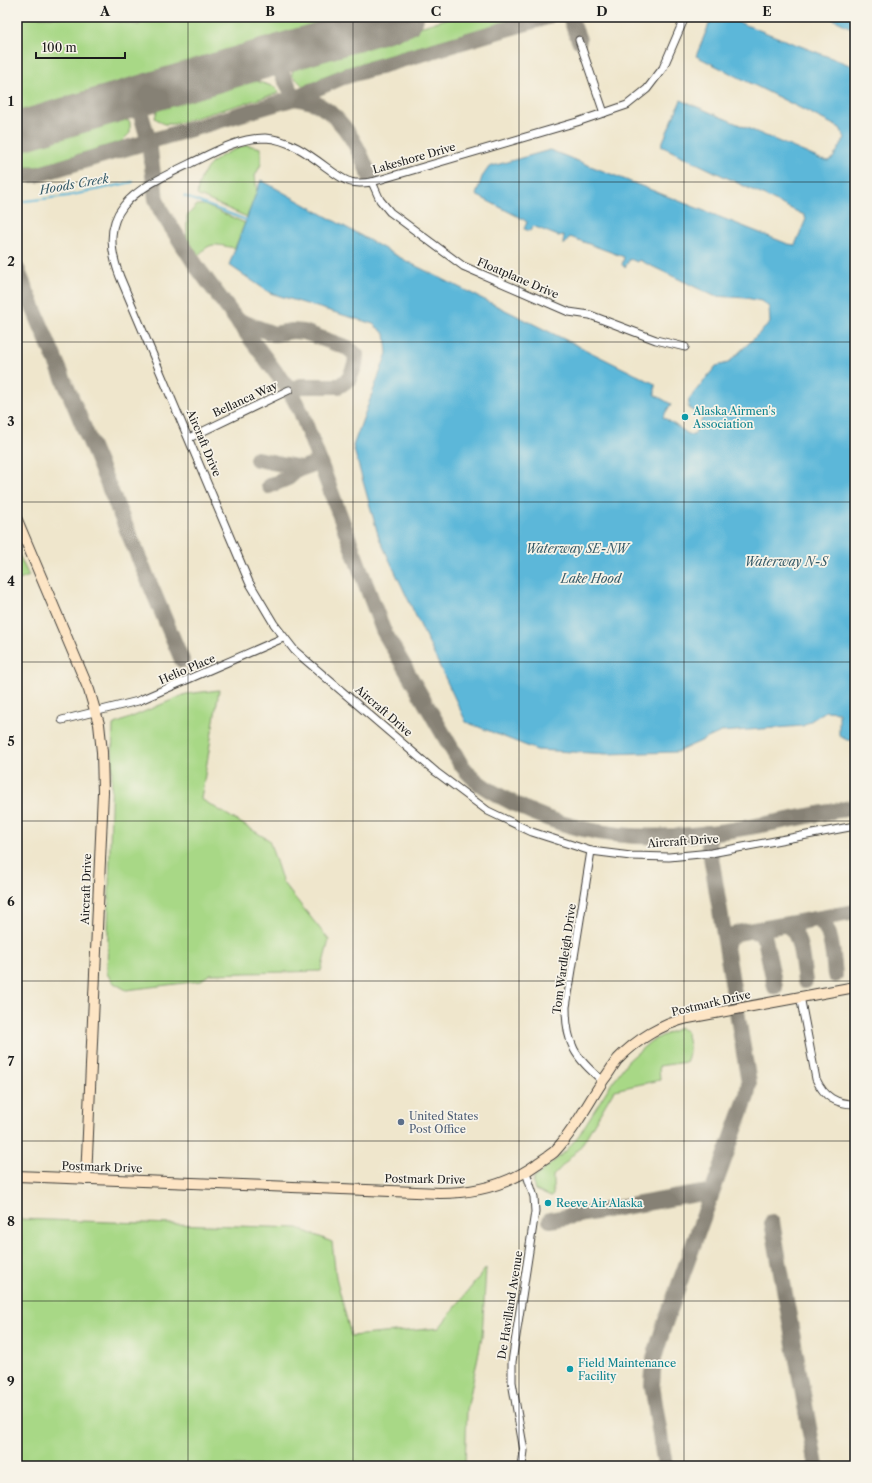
<svg xmlns="http://www.w3.org/2000/svg" width="872" height="1483" font-family="'Libre Caslon Text',serif">
<rect width="100%" height="100%" fill="#f7f3e8"/>
<filter id="ink" filterUnits="userSpaceOnUse"><feTurbulence type="fractalNoise" baseFrequency=".025" numOctaves="2"/><feDisplacementMap in="SourceGraphic" scale="8" xChannelSelector="R" yChannelSelector="G"/><feConvolveMatrix kernelMatrix="1 2 1 2 8 2 1 2 1" color-interpolation-filters="sRGB"/></filter>
<filter id="wash" filterUnits="userSpaceOnUse"><feTurbulence type="fractalNoise" baseFrequency=".012" numOctaves="4" result="noise"/><feDisplacementMap in="SourceGraphic" scale="16" xChannelSelector="R" yChannelSelector="G"/><feGaussianBlur stdDeviation="0.9" result="paint"/><feColorMatrix in="noise" values="0 0 0 0 0 0 0 0 0 0 0 0 0 0 0 0 0 1.4 0 .05"/><feComposite in="paint" operator="in"/></filter>
<g filter="url(#wash)">
<rect width="100%" height="100%" fill="#efe6cc"/>
<!-- green -->
<g fill="#a8d886" stroke="#627a51">
<path d="M17 17H97L139 25 141 17H339L17 115Z"/>
<path d="M452 17H522L345 68 322 77 311 86 304 87 292 75 293 68 301 64Z"/>
<path d="M253 80 275 87 279 93 174 124H164L155 118 157 111 160 107Z"/>
<path d="M122 118 130 122V133L122 141 37 167H22L17 158 18 149Z"/>
<path d="M247 145 261 148V164L255 176 257 192 247 217 197 195C200 164 221 154 247 145Z"/>
<path d="M197 205H204L245 223 235 248C215 245 211 240 197 257L187 241V216Z"/>
<path d="M17 551 29 576 17 581Z"/>
<path d="M219 690 201 799 269 840 283 883 329 940 321 971 210 974 200 981 126 990 114 983 107 974 113 725 186 694Z"/>
<path d="M680 1028 686 1031C689 1042 691 1052 686 1062L659 1066 660 1080 614 1090 581 1146 553 1176V1195L551 1197 535 1190 533 1183 534 1178 566 1151 579 1135 609 1087 628 1061 651 1041Z"/>
<path d="M17 1219 298 1228 332 1242 336 1277 351 1336 439 1328 486 1268 482 1337 467 1410 465 1466H17Z"/>
</g>
<!-- water -->
<g fill="#5bb7d9" stroke="#3c6a7a">
<path d="M712 17H725L855 67V741L847 740 839 736V712L826 711 803 726 721 732 677 752 607 754 537 750 466 722 379 538 353 446 387 353 385 334 373 324 270 293 229 265 261 180 410 263 655 384V395L671 404 663 417 690 435H694L703 417 688 408 689 399 716 366 728 363 770 323 769 307 761 301 746 298 714 296 639 260 637 262 630 259 625 267 622 265 624 257 570 237 565 244H563L564 235 558 236 533 226 530 231 524 229 527 222 521 218 476 195 482 177 489 167 550 150 788 244 795 245 806 219 804 215 661 146 681 100 820 159 828 161 833 158 845 138 840 128 696 56Z"/>
<path d="M829 17H855V30Z"/>
</g>
<g fill="none" stroke-linecap="round" stroke-linejoin="round">
<!-- stream -->
<g stroke="#5bb7d9" stroke-width="2">
<path d="M184 196 246 220"/>
<path d="M17 202 68 196 133 182"/>
</g>
<!-- taxiway -->
<g stroke="#868174" stroke-width="16">
<path d="M570 17 579 40"/>
<path d="M272 56 295 98C303 100 312 101 319 105 347 121 361 153 372 182"/>
<path d="M136 97 149 142 156 199 161 211 197 267 289 390 301 412 383 630 460 763C477 786 491 791 515 804 628 863 738 828 855 807"/>
<path d="M17 171 24 175H36L295 98 343 77 547 17"/>
<path d="M17 269 182 660"/>
<path d="M237 320 274 334 292 331 304 332 348 348 356 355 355 365 349 379 339 386H301L289 390"/>
<path d="M257 459 301 468"/>
<path d="M269 486 288 478 297 470 319 462"/>
<path d="M815 919C833 922 833 959 835 975"/>
<path d="M784 925C802 927 802 966 805 981"/>
<path d="M753 931 759 932 765 939 775 987"/>
<path d="M726 944 732 936 737 933 855 912"/>
<path d="M550 1220 702 1193 708 1197 709 1201"/>
<path d="M772 1222 816 1466"/>
<path d="M665 1466 652 1385 654 1358 664 1326 747 1096 749 1083 707 833"/>
</g>
<!-- runway -->
<path stroke="#868174" stroke-width="40" d="M17 132 404 17"/>
</g>
</g>
<g filter="url(#ink)">
<g fill="none" stroke-linecap="round" stroke-linejoin="round">
<defs>
<g id="street">
<path d="M685 17 663 68 647 89 627 105 577 122 372 182C365 183 358 184 351 182 343 180 336 174 330 170 311 156 290 139 265 138 238 138 214 152 191 163 138 189 93 207 120 277L249 582 274 624 295 651 436 772 488 811 532 832 591 851 631 856 669 857 711 853 855 826"/>
<path d="M579 40 604 113"/>
<path d="M372 182 380 200 390 212 463 266 569 312 590 315 656 340 685 347"/>
<path d="M189 438 289 390"/>
<path d="M62 720 138 701 283 638"/>
<path d="M591 851 566 1007C566 1044 575 1058 603 1081"/>
<path d="M800 996 816 1079C824 1097 836 1104 855 1104"/>
<path d="M522 1466 524 1451 512 1382V1362L535 1212 534 1197 526 1172"/>
</g>
<g id="secondary">
<path d="M17 520 89 690 99 724 102 752 103 792 86 1179"/>
<path d="M17 1176 440 1193C475 1193 508 1185 537 1164 542 1160 549 1156 554 1152 574 1131 588 1103 604 1079 609 1073 613 1065 618 1059 636 1040 662 1024 688 1018L855 987"/>
</g>
</defs>
<!-- street casing -->
<use href="#street" stroke="#3c3a36" stroke-width="9"/>
<!-- secondary casing -->
<use href="#secondary" stroke="#3c3a36" stroke-width="12"/>
<!-- street -->
<use href="#street" stroke="#fff" stroke-width="7"/>
<!-- secondary -->
<use href="#secondary" stroke="#fde5c5" stroke-width="10"/>
</g>
</g>
<!-- grid -->
<path fill="none" stroke="#1c1c1c" stroke-width="1" stroke-opacity="0.55" d="M188 17V1466M353 17V1466M519 17V1466M684 17V1466M17 182H855M17 342H855M17 502H855M17 662H855M17 821H855M17 981H855M17 1141H855M17 1301H855"/>
<!-- markers -->
<g fill="#0f9aa8" stroke="#f7f3e8" stroke-width="1.5">
<circle cx="685" cy="417" r="4"/>
<circle cx="548" cy="1203" r="4"/>
<circle cx="570" cy="1369" r="4"/>
</g>
<circle fill="#5c6f8a" stroke="#f7f3e8" stroke-width="1.5" cx="401" cy="1122" r="4"/>
<g text-anchor="middle" dominant-baseline="central" stroke-width="3.5" stroke-linejoin="round" paint-order="stroke">
<!-- street labels -->
<g font-size="11" fill="#1c1c1c" stroke="#f7f3e8">
<text transform="translate(414 158) rotate(-16)">Lakeshore Drive</text>
<text transform="translate(518 278) rotate(23)">Floatplane Drive</text>
<text transform="translate(245 399) rotate(-25)">Bellanca Way</text>
<text transform="translate(204 443) rotate(67)">Aircraft Drive</text>
<text transform="translate(187 669) rotate(-23)">Helio Place</text>
<text transform="translate(384 711) rotate(41)">Aircraft Drive</text>
<text transform="translate(683 841) rotate(-4)">Aircraft Drive</text>
<text transform="translate(86 889) rotate(-88)">Aircraft Drive</text>
<text transform="translate(564 959) rotate(-82)">Tom Wardleigh Drive</text>
<text transform="translate(711 1003) rotate(-13)">Postmark Drive</text>
<text transform="translate(102 1167) rotate(2)">Postmark Drive</text>
<text transform="translate(425 1179) rotate(1)">Postmark Drive</text>
<text transform="translate(510 1305) rotate(-81)">De Havilland Avenue</text>
</g>
<!-- culture labels -->
<g font-size="11" fill="#0d838f" stroke="#f7f3e8" text-anchor="start">
<text x="693" y="411">Alaska Airmen's<tspan x="693" dy="13">Association</tspan></text>
<text x="556" y="1203">Reeve Air Alaska</text>
<text x="578" y="1363">Field Maintenance<tspan x="578" dy="13">Facility</tspan></text>
</g>
<!-- service labels -->
<g font-size="11" fill="#4e5e75" stroke="#f7f3e8" text-anchor="start">
<text x="409" y="1116">United States<tspan x="409" dy="13">Post Office</tspan></text>
</g>
<!-- water labels -->
<g font-size="12" font-style="italic" fill="#355a68" stroke="#f7f3e8">
<text transform="translate(74 184) rotate(-10)">Hoods Creek</text>
<text x="577" y="548">Waterway SE-NW</text>
<text x="786" y="561">Waterway N-S</text>
<text x="591" y="578">Lake Hood</text>
</g>
</g>
<!-- margin -->
<rect width="872" height="1483" fill="none" stroke="#f7f3e8" stroke-width="44"/>
<!-- scale -->
<path d="M36 52v6h89v-6" fill="none" stroke="#1c1c1c" stroke-width="2"/>
<text x="42" y="52" font-size="12" fill="#1c1c1c" stroke="#f7f3e8" stroke-width="3" paint-order="stroke">100 m</text>
<rect x="22" y="22" width="828" height="1439" fill="none" stroke="#1c1c1c" stroke-width="1.5"/>
<g font-size="13" text-anchor="middle" font-weight="bold" fill="#1c1c1c">
<text x="105" y="16">A</text>
<text x="270" y="16">B</text>
<text x="436" y="16">C</text>
<text x="602" y="16">D</text>
<text x="767" y="16">E</text>
<text x="11" y="106">1</text>
<text x="11" y="266">2</text>
<text x="11" y="426">3</text>
<text x="11" y="586">4</text>
<text x="11" y="746">5</text>
<text x="11" y="906">6</text>
<text x="11" y="1066">7</text>
<text x="11" y="1226">8</text>
<text x="11" y="1386">9</text>
</g>
</svg>
